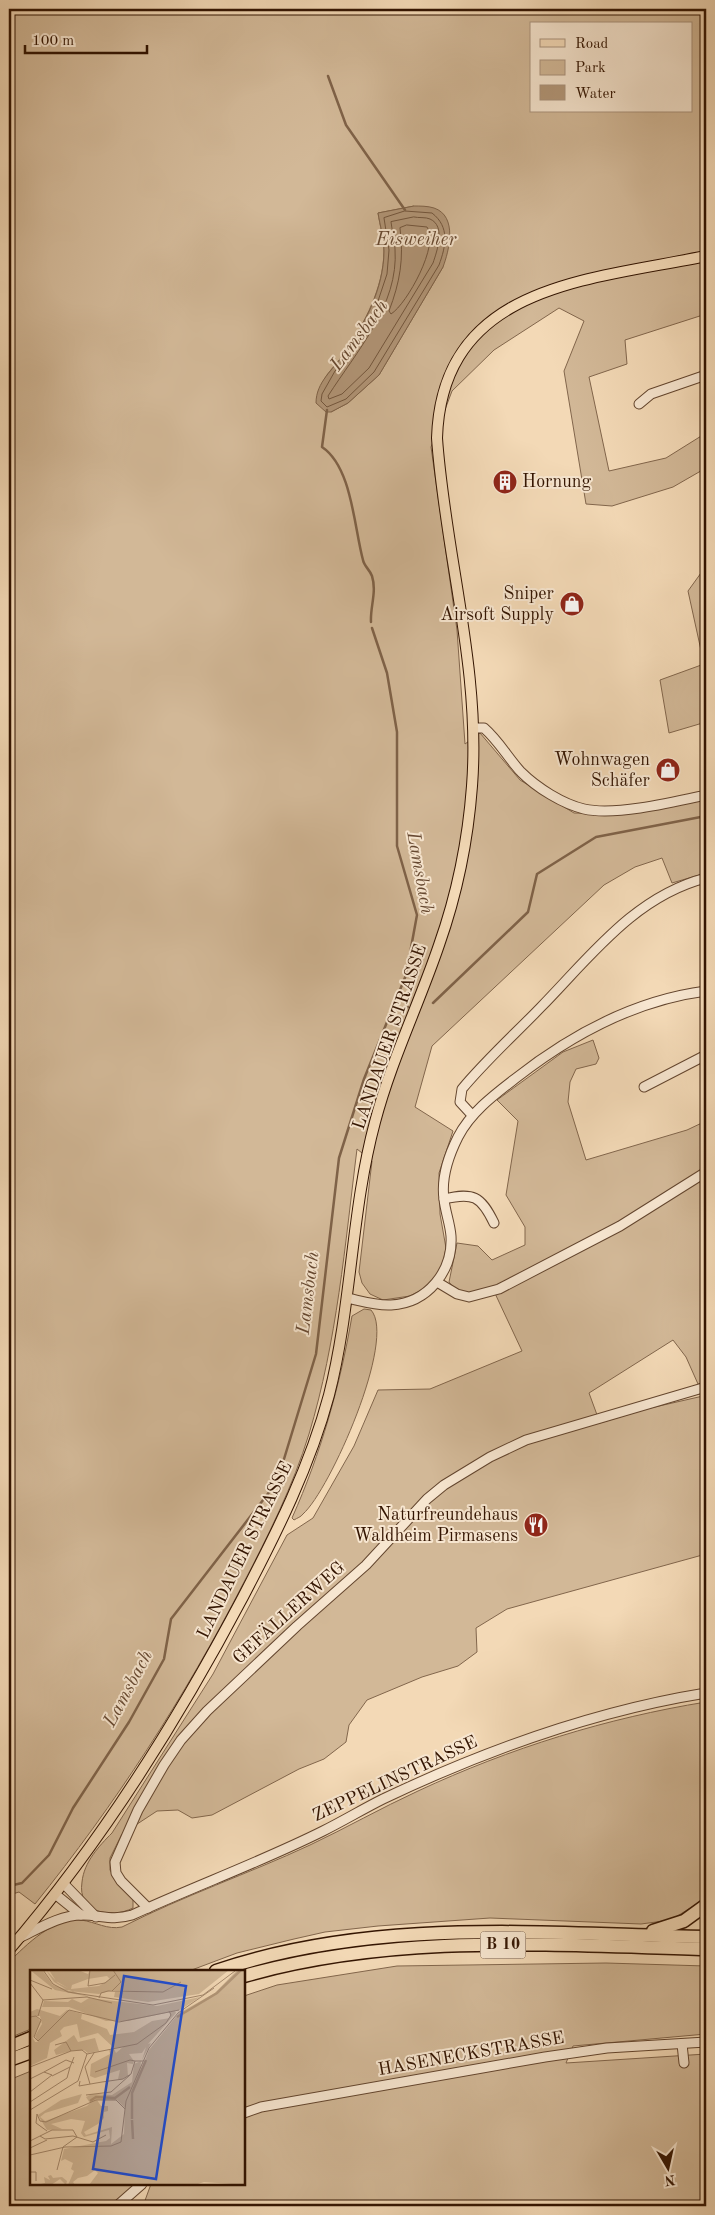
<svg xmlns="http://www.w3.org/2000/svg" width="715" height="2215" font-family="'Old Standard TT',serif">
<rect width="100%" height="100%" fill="#f3d9b6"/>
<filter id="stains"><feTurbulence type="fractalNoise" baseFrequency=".004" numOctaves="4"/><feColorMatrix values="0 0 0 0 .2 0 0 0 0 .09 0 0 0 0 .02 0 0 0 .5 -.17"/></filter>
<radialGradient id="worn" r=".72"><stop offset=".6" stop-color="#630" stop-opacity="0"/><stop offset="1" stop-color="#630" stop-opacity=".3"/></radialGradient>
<!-- green -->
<g fill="#d2b897" stroke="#82664c" fill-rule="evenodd">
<path d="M9 9H706V314L625 340 627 364 589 377 609 471 666 458 706 433V468L673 487 612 506 586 504 564 371 584 321 559 308 494 350 452 391 431 447 457 630 465 744 480 733 520 780 574 813 612 814 706 799V873L672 883 662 858 635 867 604 885 432 1046 415 1107 453 1131 439 1173 440 1214 446 1248 442 1267 435 1278 422 1290 410 1296 383 1300 370 1294 362 1283 359 1272 372 1161 357 1149C345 1245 337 1341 309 1434 293 1486 268 1536 243 1584 185 1697 115 1805 35 1904L19 1892 9 1895ZM531 24H691V111H531ZM414 206 443 267 379 375 348 403 331 412 322 383C328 371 338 363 345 352 365 322 383 289 384 252 384 239 380 226 378 213Z"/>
<path d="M706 566V722L669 733 660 680 704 664 688 591Z"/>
<path d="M593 1040 599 1058 596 1064 576 1069 570 1082 568 1102 586 1160 687 1130 706 1121V1383L698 1384 686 1357 673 1340 589 1393 600 1423 646 1409 703 1396 706 1401V1554L507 1609 476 1628 477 1652 458 1666 422 1677 367 1700 349 1725 346 1742 324 1759 299 1769 212 1815 192 1818 178 1810 157 1811 122 1834 110 1858V1870L120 1887 133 1900V1908C111 1919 77 1913 82 1882 84 1862 99 1846 112 1833L213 1674 287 1535 313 1518 354 1446 378 1390 430 1389 522 1351 492 1287 468 1294 455 1289 449 1282 457 1243 478 1246 492 1260 525 1245V1227L506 1195 518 1121 497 1100 563 1052Z"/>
<path d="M364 1309 371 1310C397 1339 330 1490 303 1514 301 1517 297 1518 294 1520L292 1518C321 1453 340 1386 352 1316Z"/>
<path d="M706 1702V1898L671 1920 641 1924 490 1918 378 1926 325 1932 294 1939 237 1953 189 1971H31V2029L9 2038V1962C26 1945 54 1917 81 1920 96 1922 107 1930 122 1927 183 1896 248 1874 310 1845 346 1828 381 1808 418 1791 510 1748 607 1718 706 1702Z"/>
<path d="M606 1963 706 1966V2034L573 2046 566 2063 706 2054V2206H143L151 2184H244V1996L277 1985 397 1966Z"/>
<path d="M31 2071V2184H142L117 2206H9V2080Z"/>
</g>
<!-- water -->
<path fill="#b29678" stroke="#7f6248" d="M414 206C420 206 428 206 434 208 458 216 449 251 443 267L379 375 348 403 331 412H326L316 403C316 382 333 370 344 354 365 325 384 287 384 251 384 239 380 225 378 213Z"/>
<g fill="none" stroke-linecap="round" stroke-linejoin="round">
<!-- shore -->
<g stroke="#72553c" stroke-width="1">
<path d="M405 211 432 213C450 227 446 246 439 265L374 372 346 399 327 407 321 401 322 394 335 371 348 357 375 310 387 274 389 250 384 218Z"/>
<path d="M414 217C418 218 426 217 430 219 446 226 437 251 433 263L369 368 342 394 329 399 328 396C356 352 399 305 395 249 395 240 392 231 391 222Z"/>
<path d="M407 225 427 227C440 244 407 304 391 314L389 311C400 282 404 259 400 228Z"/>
</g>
<!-- stream -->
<g stroke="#7f6248" stroke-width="2.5">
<path d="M328 76 346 125 405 210"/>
<path d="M327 410 322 447C352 467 354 527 363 560 364 566 370 570 372 576 377 592 370 607 371 622"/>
<path d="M433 1003 528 912 537 874 596 837 706 816"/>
<path d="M391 1011 408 1007"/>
<path d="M9 1886 22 1883 49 1855 73 1808 129 1722 164 1659 171 1619 277 1482 316 1354 339 1158 364 1079 406 975 417 915 397 846V732L387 673 372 628"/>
</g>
<defs>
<g id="minor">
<path d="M639 404 651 394 706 375"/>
<path d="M473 728H484C499 741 508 758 521 772 537 788 563 804 584 809 616 816 674 802 706 795"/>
<path d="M644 1087 706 1055"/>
<path d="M472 1115 460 1102 462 1089C486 1060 515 1034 541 1007 590 957 635 896 706 878"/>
<path d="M444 1199C473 1192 481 1196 494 1223"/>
<path d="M437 1282 457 1294 469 1297 499 1289 620 1226 706 1172"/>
<path d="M347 1298C361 1301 377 1306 391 1305 428 1303 453 1271 451 1236 450 1223 445 1211 444 1199 441 1178 449 1155 458 1137 471 1112 494 1095 516 1078 571 1035 636 1000 706 991"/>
<path d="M63 1883 96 1917"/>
<path d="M55 1894 81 1915"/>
<path d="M148 1908 121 1881 116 1873 115 1862 138 1810 164 1765 181 1740 207 1711 297 1626 366 1565 427 1499 444 1485 490 1457 526 1440 706 1387"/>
<path d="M19 1938C38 1929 60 1915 82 1915 101 1915 112 1921 132 1915 195 1886 261 1862 323 1831 343 1821 363 1809 383 1799 486 1750 594 1711 706 1693"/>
<path d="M682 2044 684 2063"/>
<path d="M244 2113 261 2107 545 2057 607 2048 706 2042"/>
<path d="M117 2206 142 2184"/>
</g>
<path id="major" d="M9 1950C101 1843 177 1722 243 1597 277 1532 310 1466 329 1395 352 1305 351 1211 375 1122 391 1061 419 1004 439 945 457 894 468 840 472 786 481 668 445 554 437 438 442 284 590 280 706 256"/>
<g id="highway">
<path d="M653 1931 684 1921 706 1905"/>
<path d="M216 1971C375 1917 542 1934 706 1937"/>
<path d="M244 1976C394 1933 552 1945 706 1949"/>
<path d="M9 2047 31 2038"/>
<path d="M9 2060 31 2052"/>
</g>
</defs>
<!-- minor casing -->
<use href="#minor" stroke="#63452e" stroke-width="11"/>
<!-- major casing -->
<use href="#major" stroke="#331401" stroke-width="12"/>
<!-- highway casing -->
<use href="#highway" stroke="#331401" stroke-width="15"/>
<!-- minor -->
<use href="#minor" stroke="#f7e6d0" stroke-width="9"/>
<!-- major -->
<use href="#major" stroke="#f3d9b6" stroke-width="10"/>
<!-- highway -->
<use href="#highway" stroke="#f3d9b6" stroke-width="12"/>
</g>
<!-- icons -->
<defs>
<symbol id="building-disc" viewBox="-11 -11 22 22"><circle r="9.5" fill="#8f2418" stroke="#f7e6d0"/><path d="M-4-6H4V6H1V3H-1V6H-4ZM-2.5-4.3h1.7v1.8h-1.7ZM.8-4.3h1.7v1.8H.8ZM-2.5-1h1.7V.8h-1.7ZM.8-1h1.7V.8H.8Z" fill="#fff"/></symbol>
<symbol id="shop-disc" viewBox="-11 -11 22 22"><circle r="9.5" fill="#8f2418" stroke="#f7e6d0"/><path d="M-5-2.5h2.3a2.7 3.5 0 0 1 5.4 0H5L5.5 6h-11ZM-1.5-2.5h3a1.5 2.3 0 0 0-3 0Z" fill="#fff"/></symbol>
<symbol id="restaurant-disc" viewBox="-11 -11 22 22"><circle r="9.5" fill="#8f2418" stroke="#f7e6d0"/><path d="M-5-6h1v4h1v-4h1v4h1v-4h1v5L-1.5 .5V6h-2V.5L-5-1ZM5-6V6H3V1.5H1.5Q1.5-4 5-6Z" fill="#fff"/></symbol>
</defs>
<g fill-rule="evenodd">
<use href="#building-disc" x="491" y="468" width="28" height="28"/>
<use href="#shop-disc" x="558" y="590" width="28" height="28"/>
<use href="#shop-disc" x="654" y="756" width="28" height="28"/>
<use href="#restaurant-disc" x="522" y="1511" width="28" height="28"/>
</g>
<g text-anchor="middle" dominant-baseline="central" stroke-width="4" stroke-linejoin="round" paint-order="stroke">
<!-- shield labels -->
<rect fill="#f7e6d0" stroke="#6e533f" stroke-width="1" x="480.5" y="1931.5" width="45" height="27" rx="4"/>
<g font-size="16" font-weight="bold" fill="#331401">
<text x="503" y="1945">B 10</text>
</g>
<!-- poi labels -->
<g font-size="18" fill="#331401" stroke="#f7e6d0" text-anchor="end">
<text x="522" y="482" text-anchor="start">Hornung</text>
<text x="554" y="594">Sniper<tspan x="554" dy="21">Airsoft Supply</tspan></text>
<text x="650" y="760">Wohnwagen<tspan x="650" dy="21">Schäfer</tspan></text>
<text x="518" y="1515">Naturfreundehaus<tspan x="518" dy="21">Waldheim Pirmasens</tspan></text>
</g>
<!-- street labels -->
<g font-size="18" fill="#331401" stroke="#f7e6d0">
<text transform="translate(390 1037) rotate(-71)">LANDAUER STRASSE</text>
<text transform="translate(245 1550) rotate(-64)">LANDAUER STRASSE</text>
<text transform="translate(289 1613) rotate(-42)">GEFÄLLERWEG</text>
<text transform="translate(395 1779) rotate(-25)">ZEPPELINSTRASSE</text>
<text transform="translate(471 2054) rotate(-10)">HASENECKSTRASSE</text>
</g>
<!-- water labels -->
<g font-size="19" font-style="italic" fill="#664831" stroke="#f7e6d0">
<text x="416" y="240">Eisweiher</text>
<text transform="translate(360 336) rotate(-53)">Lamsbach</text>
<text transform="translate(419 873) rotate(80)">Lamsbach</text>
<text transform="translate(309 1293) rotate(-83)">Lamsbach</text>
<text transform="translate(129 1689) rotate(-62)">Lamsbach</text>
</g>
</g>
<!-- overview -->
<g transform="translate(30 1970)">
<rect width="215" height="215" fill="#f3d9b6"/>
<path d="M0 0H12L23 15 60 27 25 20ZM16 0 28 13 38 18 26 11 19 0H48L58 4 60 0H199L169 24 118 32 84 27 85 22H105L83 20 69 24 39 21 24 12ZM77 6 80 9 69 16 41 19 42 15 58 9ZM207 0H215V215L174 212 165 215H59L68 203 65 200 57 206 48 208 43 212 45 215H38L44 201 41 199 43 193 35 189 31 191 34 179 76 171 80 168 79 160 54 167 51 163 55 151 41 149 21 154 32 159 17 160 8 145 31 130 52 124 48 133 15 143 10 147 15 151 57 136 60 133 56 127 62 124 82 125 102 112 104 94 111 91 110 104 119 80 149 43 185 23ZM67 130H87L95 138 94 164 81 174 82 157 56 165 54 162 68 154 74 148V142L78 141V136H71ZM170 27 150 40 98 51H76L39 37H12L14 31 38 32 42 29 51 33 59 28 127 36ZM7 39 30 46 37 40 52 44 51 49 77 59 80 65 104 62 122 51 140 48V42L145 41 146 43 118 74 121 73 112 90 116 77 112 83 99 84 104 91 103 94 97 93 98 106 91 110 88 109 90 100 65 108 60 106 61 94 80 84 79 79H84L86 83 93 77 84 78 68 63 50 68 47 54 34 57 30 61 32 66 20 73 17 88 0 96V47L6 46 11 52 3 68 5 72H8L5 66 12 54 10 46H0V42ZM44 65 48 72 65 68 69 81 58 83 54 80 41 81 26 85 24 80ZM21 205 23 208 32 207 37 211 36 215 30 209 21 215H6L15 213 14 207 20 210 18 206Z" fill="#d2b897" fill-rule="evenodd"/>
<path fill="none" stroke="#b29678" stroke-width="2.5" d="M147 47 187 23 211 0M60 131 66 127 85 128 100 117M102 149V123L116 90M102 150 103 169"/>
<path fill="none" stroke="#a68a6e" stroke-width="1" d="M13 0 23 14 38 22 123 35 173 25 205 1M60 0 58 16 75 13 85 5M0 10 22 19M0 13 13 30 57 27 82 33M82 21 91 12 83 0M69 28 71 23 78 21 133 22 151 12M8 46 13 30M0 47 6 46 11 50 4 67 8 71 39 40 89 52 149 40M25 75 36 72 41 81M57 84 107 74 136 53 141 45 139 41M0 97 41 81 52 80 57 84M14 102 36 90 44 93M65 102 100 90 105 91M22 106 40 97 44 87M0 109 14 102 22 105 0 122M50 111 49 116 72 112M72 112 93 109 101 104 105 91H113M60 114 55 97 64 83M56 125 81 122 100 105M0 132 37 108 40 97M0 140 48 111 57 84M17 161 6 153 7 144 10 151 16 152 66 130H86L95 139M10 166 15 169 43 166 63 172 76 165M0 171 22 160H43L47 167M0 178 17 170M0 185 35 177 81 176 91 172 96 131 119 78 148 43 184 18M27 200 33 177 47 167M0 202H6V211"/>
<path fill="#1d4ed8" fill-opacity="0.15" stroke="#1d4ed8" stroke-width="2.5" d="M94 6 156 16 126 209 63 199Z"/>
<rect width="215" height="215" fill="none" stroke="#331401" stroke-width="2.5"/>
</g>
<!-- margin -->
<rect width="715" height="2215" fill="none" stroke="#f3d9b6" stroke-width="30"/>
<rect x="10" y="10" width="695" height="2195" fill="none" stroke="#331401" stroke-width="2.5"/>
<rect x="15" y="15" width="685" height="2185" fill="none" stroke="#331401"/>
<!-- legend -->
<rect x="530" y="22" width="162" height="90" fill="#f7e6d0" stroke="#a9927d"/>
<rect x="540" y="39" width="25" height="8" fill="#f3d9b6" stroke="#a9927d"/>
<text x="575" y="48" font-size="15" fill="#331401">Road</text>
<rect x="540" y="60" width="25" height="15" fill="#d2b897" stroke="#a9927d"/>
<text x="575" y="72" font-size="15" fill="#331401">Park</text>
<rect x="540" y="85" width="25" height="15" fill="#b29678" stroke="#a9927d"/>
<text x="575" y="98" font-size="15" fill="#331401">Water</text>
<!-- north arrow -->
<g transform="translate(668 2168) rotate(171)" stroke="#f7e6d0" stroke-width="4" paint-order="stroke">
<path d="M0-4L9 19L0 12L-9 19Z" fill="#331401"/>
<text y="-8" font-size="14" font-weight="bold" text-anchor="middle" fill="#331401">N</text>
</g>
<!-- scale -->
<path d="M25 45v8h122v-8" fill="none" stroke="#331401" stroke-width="2.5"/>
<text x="32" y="45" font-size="15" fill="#331401" stroke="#f7e6d0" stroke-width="4" paint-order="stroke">100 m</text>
<rect width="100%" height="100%" filter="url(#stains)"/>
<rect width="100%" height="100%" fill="url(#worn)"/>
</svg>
